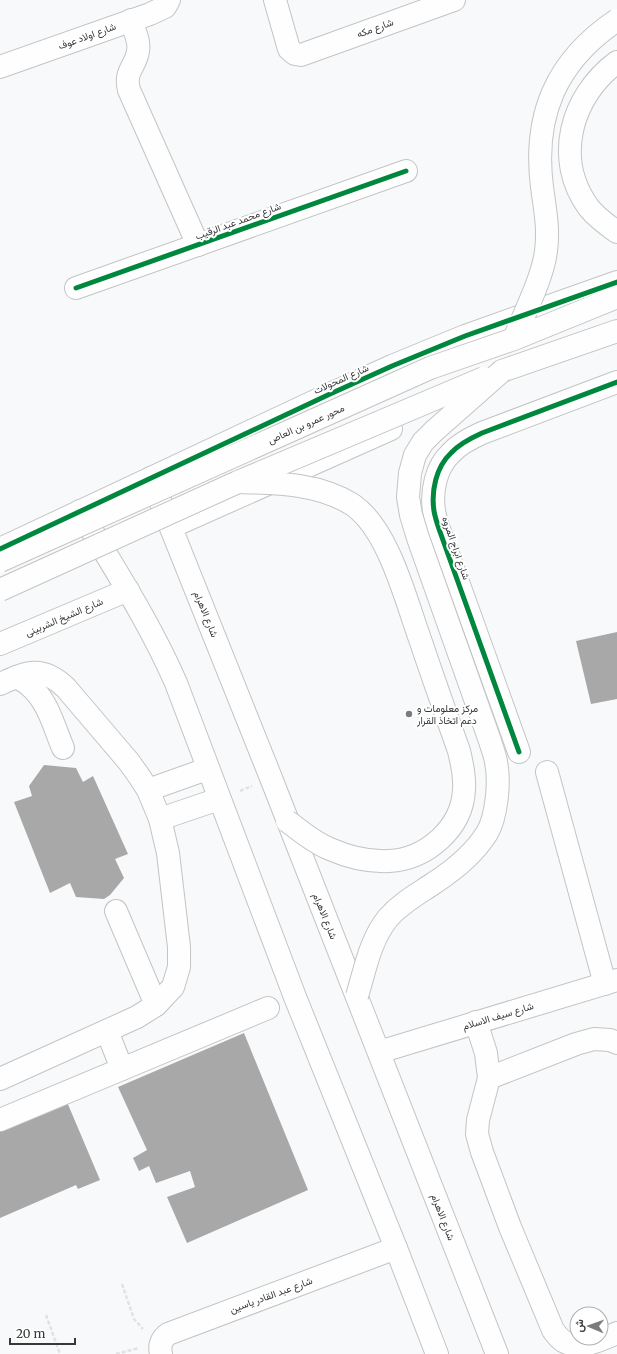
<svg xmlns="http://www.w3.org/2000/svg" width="617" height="1354" font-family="Merriweather,Vazirmatn,serif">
<rect width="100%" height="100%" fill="#f8f9fa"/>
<!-- building -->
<g fill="#a8a8a8">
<path d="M617 632V699L591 704 576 641Z"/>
<path d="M44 765 76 768 83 782 93 776 128 854 115 859 124 878 110 895 104 899 76 897 70 883 50 893 14 802 32 796 29 786Z"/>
<path d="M244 1033 308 1190 187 1243 167 1197 195 1187 190 1171 156 1183 149 1166 139 1171 133 1158 147 1150 118 1087Z"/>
<path d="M67 1102 100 1180 78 1189 76 1185 0 1218V1131Z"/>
</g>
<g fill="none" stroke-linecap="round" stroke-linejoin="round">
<defs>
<g id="minor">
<path d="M275 0 289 49 295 54 301 55 454 0"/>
<path d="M131 20C134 30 140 41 138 51 136 67 124 70 129 90L198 245"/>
<path d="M0 67 150 14 165 7 169 0"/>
<path d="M76 288 406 171"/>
<path d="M171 527 391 429"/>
<path d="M0 549 330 394 392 366 465 336 617 282"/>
<path d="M0 644 128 590"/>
<path d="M17 677C21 680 26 682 30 686 48 701 54 727 63 748"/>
<path d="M0 684C27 672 42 665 66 688L129 762 139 776 148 790 160 819 168 853 179 947V967L173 987 156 1005 137 1017 0 1079"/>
<path d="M519 752 439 529C437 523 435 517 434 511 431 491 436 467 451 453 459 444 471 438 482 433L617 382"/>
<path d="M547 772 605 984"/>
<path d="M148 790 207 769"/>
<path d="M160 819 219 799"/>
<path d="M116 911 156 1005"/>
<path d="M476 1022 486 1053 489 1078 478 1120 477 1134 482 1152 510 1227 553 1330C556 1334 560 1340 565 1342 581 1350 601 1340 617 1333"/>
<path d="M107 1031 122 1069"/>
<path d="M379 1052 617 980"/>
<path d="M489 1078 576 1044 594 1039 610 1040 617 1043"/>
<path d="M0 1120 268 1008"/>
<path d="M161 1354C159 1346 161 1339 168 1334L396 1248"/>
</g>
<g id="major">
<path d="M617 62C571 96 553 159 589 208 597 218 607 225 617 232"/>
<path d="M502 371 617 331"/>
<path d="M151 478 271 778 497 1354"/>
<path d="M80 511C114 568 150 623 176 683L295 997 396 1248 437 1354"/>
</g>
</defs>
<!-- minor casing -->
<use href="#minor" stroke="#c3c4c5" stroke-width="24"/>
<!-- major casing -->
<use href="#major" stroke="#c3c4c5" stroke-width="24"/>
<!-- path -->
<g stroke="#e2e2e3" stroke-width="2.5" stroke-dasharray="4 2" stroke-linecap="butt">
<path d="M240 791 252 786"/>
<path d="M122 1284 134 1319 143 1329"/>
<path d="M46 1315 60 1354"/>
<path d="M116 1354 139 1348"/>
</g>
<!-- minor -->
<use href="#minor" stroke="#fefefe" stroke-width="22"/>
<!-- major -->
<use href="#major" stroke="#fefefe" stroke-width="22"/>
<defs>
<g id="major-bridge">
<path d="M514 339C524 314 543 277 546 251 549 228 545 210 542 187 533 115 556 61 617 20"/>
<path d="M238 482C277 483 319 483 353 505 389 530 406 601 421 642 433 678 446 714 459 751 462 763 465 777 464 790 462 828 427 859 389 861 369 862 348 857 330 849 314 843 301 831 287 821"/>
<path d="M0 561 430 368 514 339 617 297"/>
<path d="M0 590 238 482 484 378"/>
<path d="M357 996C365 970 370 940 388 918 401 903 418 894 434 883 454 870 474 854 487 833 497 816 500 781 496 762 495 755 492 748 490 741L418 538 411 515 408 497 410 473 415 455 423 442 434 431 502 371"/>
</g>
</defs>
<!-- major-bridge casing -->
<use href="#major-bridge" stroke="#c3c4c5" stroke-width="24" stroke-linecap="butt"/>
<!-- major-bridge -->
<use href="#major-bridge" stroke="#fefefe" stroke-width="22"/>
<defs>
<g id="cycleway">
<path d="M76 288 406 171"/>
<path d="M0 549 330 394 392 366 465 336 617 282"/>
<path d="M519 752 439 529C437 523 435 517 434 511 431 491 436 467 451 453 459 444 471 438 482 433L617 382"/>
</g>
</defs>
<!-- cycleway casing -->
<use href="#cycleway" stroke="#fff" stroke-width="8"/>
<!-- cycleway -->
<use href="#cycleway" stroke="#00873e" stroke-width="5"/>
</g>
<!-- markers -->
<circle fill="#7b7c7c" stroke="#fff" stroke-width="1.5" cx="409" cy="714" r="4"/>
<g text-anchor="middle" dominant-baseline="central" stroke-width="4" stroke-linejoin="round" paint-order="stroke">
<!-- street labels -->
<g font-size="10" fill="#373838" stroke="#fff">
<text transform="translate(375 28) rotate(-20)">شارع مكه</text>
<text transform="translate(87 36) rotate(-20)">شارع اولاد عوف</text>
<text transform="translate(238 221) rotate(-20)">شارع محمد عبد الرقيب</text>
<text transform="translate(341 379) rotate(-24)">شارع المحولات</text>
<text transform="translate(306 424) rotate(-24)">محور عمرو بن العاص</text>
<text transform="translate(456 548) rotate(71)">شارع ابراج المروه</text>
<text transform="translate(206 614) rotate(68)">شارع الاهرام</text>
<text transform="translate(64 617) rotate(-23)">شارع الشيخ الشربينى</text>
<text transform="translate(325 916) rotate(68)">شارع الاهرام</text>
<text transform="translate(498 1016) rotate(-17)">شارع سيف الاسلام</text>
<text transform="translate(443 1217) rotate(69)">شارع الاهرام</text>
<text transform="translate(271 1295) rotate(-20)">شارع عبد القادر ياسين</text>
</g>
<!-- poi labels -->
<g font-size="10" fill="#373838" stroke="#fff" text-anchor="start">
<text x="417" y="708">مركز معلومات و<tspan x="417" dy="12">دعم اتخاذ القرار</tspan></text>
</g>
</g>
<!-- north arrow -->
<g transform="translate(589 1326) rotate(272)"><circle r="19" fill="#ffffff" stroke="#afafaf"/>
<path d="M0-3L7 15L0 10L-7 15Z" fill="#7b7c7c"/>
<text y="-6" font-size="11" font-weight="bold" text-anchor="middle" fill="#373838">ش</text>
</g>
<!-- scale -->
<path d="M10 1338v6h65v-6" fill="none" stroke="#373838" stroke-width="2"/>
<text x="16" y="1338" font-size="12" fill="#373838" stroke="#ffffff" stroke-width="3" paint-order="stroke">20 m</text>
</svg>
